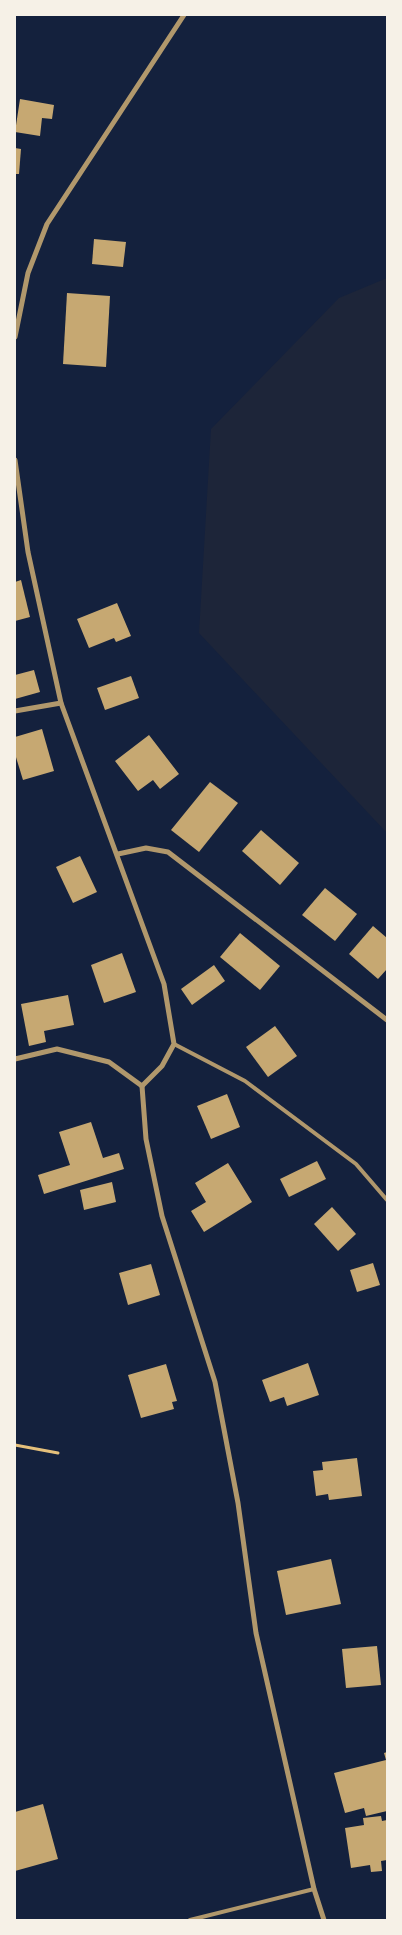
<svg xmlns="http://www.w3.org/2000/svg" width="402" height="1935" font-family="Literata,serif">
<rect width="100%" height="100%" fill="#14213d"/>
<!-- green -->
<path fill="#1d2539" d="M387 278V833L199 633 211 429 339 298Z"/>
<!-- building -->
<g fill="#c6a872">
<path d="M20 99 54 105 52 119 42 118 40 136 15 132Z"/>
<path d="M15 148 21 149 19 174H15Z"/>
<path d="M94 239 126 242 123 267 92 264Z"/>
<path d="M67 293 110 296 106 367 63 364Z"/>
<path d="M21 580 30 617 15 621V582Z"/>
<path d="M117 603 131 636 116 642 114 638 89 648 77 619Z"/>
<path d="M34 670 40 692 15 699V675Z"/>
<path d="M131 676 139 698 105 710 97 688Z"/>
<path d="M42 729 54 771 23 780 15 754V737Z"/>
<path d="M149 735 179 774 160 789 153 780 138 791 115 761Z"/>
<path d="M210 782 238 803 199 852 171 830Z"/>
<path d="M261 830 299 863 280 885 242 851Z"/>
<path d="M80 856 97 892 73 903 56 867Z"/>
<path d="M325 888 357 914 335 941 302 915Z"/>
<path d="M373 926 387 938V969L378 979 349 954Z"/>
<path d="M240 933 280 966 260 990 220 957Z"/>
<path d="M122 953 136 992 104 1003 91 965Z"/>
<path d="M214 965 225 981 192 1005 181 989Z"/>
<path d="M68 995 74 1025 44 1031 46 1042 29 1046 21 1004Z"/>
<path d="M275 1026 297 1056 268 1077 246 1047Z"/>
<path d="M227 1094 240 1127 211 1139 197 1106Z"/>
<path d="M91 1122 103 1158 119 1153 124 1169 44 1194 38 1175 70 1165 59 1132Z"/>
<path d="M317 1161 326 1179 289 1197 280 1179Z"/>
<path d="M228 1163 252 1202 204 1232 191 1211 206 1202 195 1183Z"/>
<path d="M112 1182 116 1202 84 1210 80 1190Z"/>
<path d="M332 1207 356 1234 338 1251 314 1224Z"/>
<path d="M373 1263 380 1285 357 1292 350 1270Z"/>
<path d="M151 1264 160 1295 128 1305 119 1273Z"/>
<path d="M308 1363 319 1395 287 1406 284 1397 270 1402 262 1380Z"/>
<path d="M166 1364 177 1401 172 1402 174 1409 141 1418 128 1375Z"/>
<path d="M357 1458 362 1496 329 1500 328 1494 316 1496 313 1471 323 1470 322 1462Z"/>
<path d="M331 1559 341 1604 286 1615 277 1571Z"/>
<path d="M377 1646 381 1685 346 1688 342 1649Z"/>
<path d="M387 1752V1811L366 1816 364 1808 345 1813 334 1773 386 1760 384 1753Z"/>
<path d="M43 1804 58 1859 15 1871V1812Z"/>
<path d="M381 1816 382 1821 387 1820V1860L381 1861 382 1871 371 1872 370 1865 351 1868 345 1828 364 1825 363 1818Z"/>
</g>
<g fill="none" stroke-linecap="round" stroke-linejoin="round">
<!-- path -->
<path stroke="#e5c07b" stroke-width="3" d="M15 1445 58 1453"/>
<!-- service -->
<g stroke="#b1986c" stroke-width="4">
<path d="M174 1044 245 1081 356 1164 387 1200"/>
<path d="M190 1920 314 1889"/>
</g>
<!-- minor -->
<g stroke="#b1986c" stroke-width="5">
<path d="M15 337 28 273 47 224 184 15"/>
<path d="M15 460 28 552 61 703 164 984 174 1044 162 1066 142 1086"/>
<path d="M15 711 61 703"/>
<path d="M118 854 146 848 168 852 387 1020"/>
<path d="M15 1059 57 1049 109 1062 142 1086"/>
<path d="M142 1086 146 1139 162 1216 215 1382 238 1503 256 1633 314 1889 324 1920"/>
</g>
</g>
<!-- border -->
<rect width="402" height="1935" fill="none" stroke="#f6f1e7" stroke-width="32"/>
</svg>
